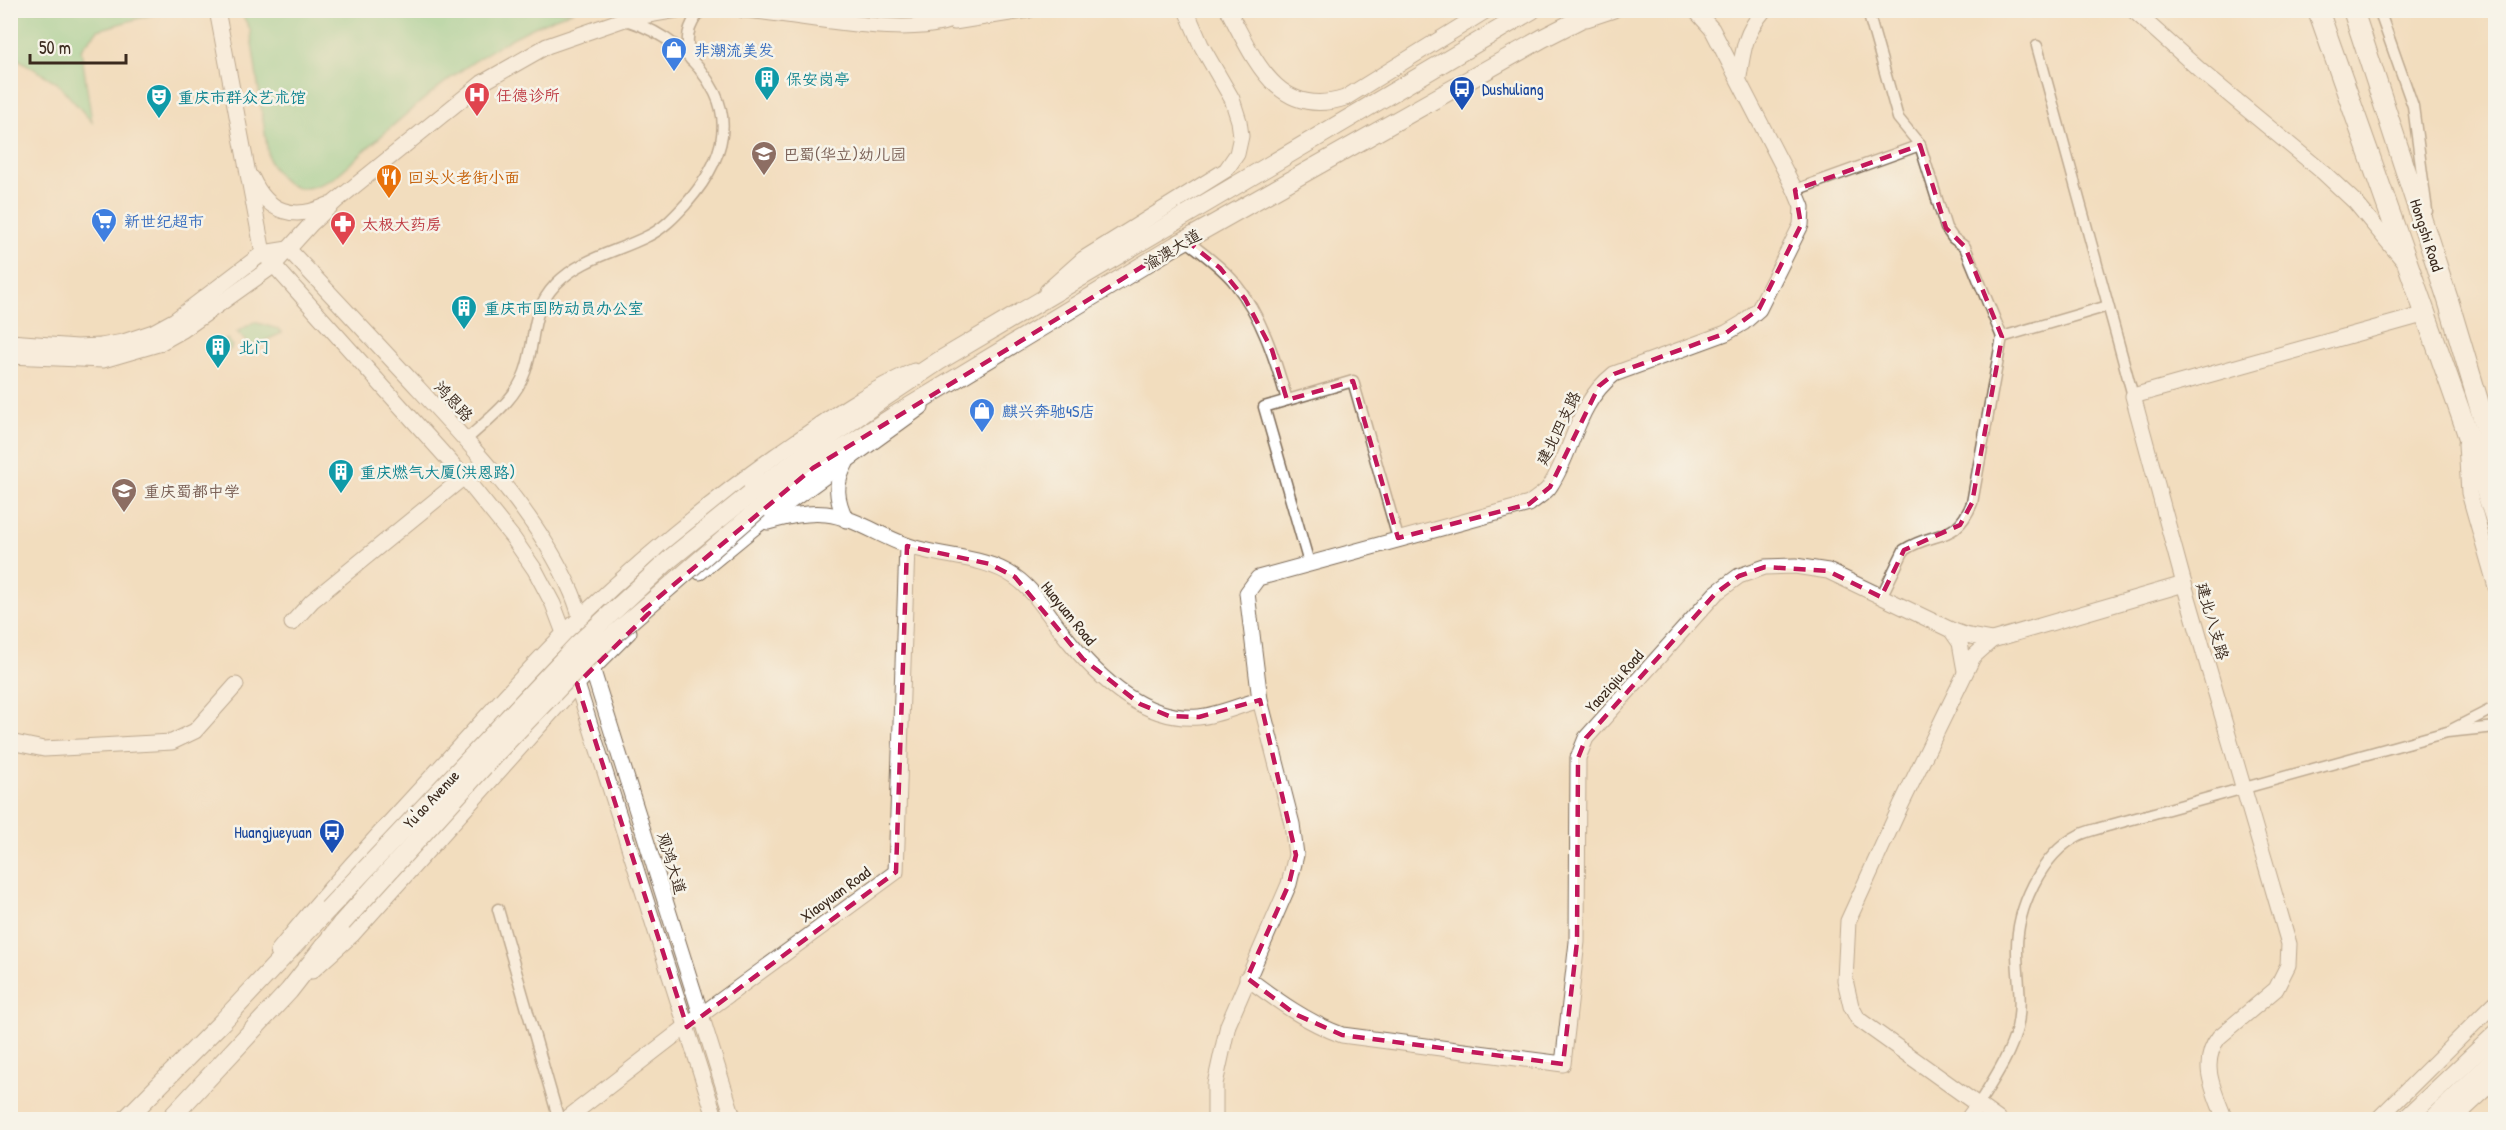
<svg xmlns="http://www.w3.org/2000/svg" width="2506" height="1130" font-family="'Patrick Hand','LXGW WenKai TC',sans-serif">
<rect width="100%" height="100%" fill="#f7f3e8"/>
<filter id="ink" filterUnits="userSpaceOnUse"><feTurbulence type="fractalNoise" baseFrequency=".0167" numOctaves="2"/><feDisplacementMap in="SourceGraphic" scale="12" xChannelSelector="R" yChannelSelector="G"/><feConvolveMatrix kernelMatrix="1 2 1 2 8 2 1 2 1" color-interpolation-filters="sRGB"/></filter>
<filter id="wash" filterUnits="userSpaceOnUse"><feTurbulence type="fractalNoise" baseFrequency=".008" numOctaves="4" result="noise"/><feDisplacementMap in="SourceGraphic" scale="24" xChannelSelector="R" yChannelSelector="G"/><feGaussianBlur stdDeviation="1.35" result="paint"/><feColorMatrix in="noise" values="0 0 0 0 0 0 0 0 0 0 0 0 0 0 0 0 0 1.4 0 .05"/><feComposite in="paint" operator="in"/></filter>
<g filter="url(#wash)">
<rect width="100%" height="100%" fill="#f2ddbe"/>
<!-- green -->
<g fill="#80d293" stroke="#5e7e58" stroke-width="1.5">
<path d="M11 10H165V11L98 30 81 49 92 122 56 82 11 55Z"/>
<path d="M240 11H574C476 44 409 112 334 178 302 195 287 192 269 161L250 29Z"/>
<path d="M254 322 278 329 282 333 255 345H249L237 332Z"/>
<path d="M227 339 232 345 231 349 226 352 223 348 211 351 209 349Z"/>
</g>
</g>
<g filter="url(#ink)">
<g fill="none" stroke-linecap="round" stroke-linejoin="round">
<defs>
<g id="street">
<path d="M2379 10 2413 106 2427 211"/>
<path d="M1870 19 1898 118 1920 145 1946 228 1953 238 1965 247 2002 337"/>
<path d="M2037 46 2133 396"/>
<path d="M691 60C685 39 687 27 701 10"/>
<path d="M1795 190 1920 145"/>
<path d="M1186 240C1202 253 1221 266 1234 282 1262 316 1275 359 1287 400"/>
<path d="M466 440C487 420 515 401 525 372 537 339 528 314 556 284 581 258 617 252 648 236 663 229 675 216 686 204 713 173 735 134 715 93 697 57 664 32 626 20"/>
<path d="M1309 563 1264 407 1353 381 1398 538"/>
<path d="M1881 597 1904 550C1934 530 1956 544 1972 503L2002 337 2108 306"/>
<path d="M2453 729 2496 707"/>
<path d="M498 909 559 1120"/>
<path d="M1978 1105C1993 1080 2010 1056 2017 1028 2023 1003 2017 976 2017 951 2016 910 2041 854 2079 835 2085 832 2093 830 2100 828L2447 732 2496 727"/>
</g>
<g id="secondary">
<path d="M217 10 263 253 464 477 513 538 535 570 553 604 564 633 577 684 716 1120"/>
<path d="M743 10C794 12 931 47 968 10"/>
<path d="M1228 10C1254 58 1277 120 1345 98L1487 10"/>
<path d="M2133 10 2202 72 2324 173 2355 202 2403 260"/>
<path d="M1587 19 1614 10"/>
<path d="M954 22 1029 10"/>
<path d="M1739 77C1743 49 1745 33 1764 10"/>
<path d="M252 178C268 213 294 221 328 205"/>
<path d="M1047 291 1083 259 1226 170 1237 154 1241 136 1239 121 1232 99 1201 45 1186 10"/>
<path d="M10 342 77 347 101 346 123 342 153 332 175 320 263 253 288 249C332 295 375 342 419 389 476 451 538 515 572 593 582 617 587 642 592 668L734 1120"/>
<path d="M10 356 103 360 158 344 183 330 273 266 311 224 336 201 482 83 547 46 625 19 677 10"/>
<path d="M2466 444 2469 493 2496 587"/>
<path d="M846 463C834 484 836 499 846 520"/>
<path d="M768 522C787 517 805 512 826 514 854 517 880 536 906 545 941 558 983 555 1015 577 1034 590 1048 614 1062 632 1094 674 1141 722 1199 717 1219 715 1240 705 1260 700"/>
<path d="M700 572 756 526 921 407"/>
<path d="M292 623 312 601 464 477"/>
<path d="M1951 630 1960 643 1965 671"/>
<path d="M10 742 44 749 172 742 195 731 236 685"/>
<path d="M278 951C331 885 389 823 446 761 490 713 533 663 580 618 640 560 707 505 775 456 820 425 864 392 914 371"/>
<path d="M312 971 352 935 577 684 629 632"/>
<path d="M1247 978C1278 1001 1306 1022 1342 1035L1563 1064 1577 942 1578 758 1586 738 1716 593 1739 576 1765 567 1795 566 1828 571 1951 630 1965 635 1992 640"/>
<path d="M565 1120 701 1015 896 872 907 546"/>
<path d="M1215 1120V1084L1228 1025 1289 884 1296 855 1292 824 1260 700 1247 593 1258 578 1529 504C1536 498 1546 493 1550 486 1575 448 1575 405 1614 374L1726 333 1743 323 1759 309 1801 225 1802 207 1795 190 1712 29 1695 10"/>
<path d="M1967 1120 1978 1105"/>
<path d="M1999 1120 1858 1019 1851 1006 1845 980 1848 921 1901 805 1973 657 1992 640 2184 584"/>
<path d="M2225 1120C2215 1092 2198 1064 2219 1037L2276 989 2288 965 2289 944 2184 584 2133 396 2426 314"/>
<path d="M2377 1120 2496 1002"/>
<path d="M2453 1120 2496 1080"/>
</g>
<g id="primary">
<path d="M750 494 885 397 939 361 1532 10"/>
<path d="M759 509 813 468 894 416 1175 246 1543 38 1598 10"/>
<path d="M125 1120 222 1022 328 909"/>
<path d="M169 1120 289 991 342 923"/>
<path d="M2405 1120 2496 1034"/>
<path d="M2432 1120 2496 1058"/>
</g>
<g id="highway">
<path d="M2318 10 2464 423 2496 520"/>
<path d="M2353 10 2448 300 2496 461"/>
</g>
</defs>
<!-- street casing -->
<use href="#street" stroke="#7b6956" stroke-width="13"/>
<!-- secondary casing -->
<use href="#secondary" stroke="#7b6956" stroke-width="17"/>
<!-- primary casing -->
<use href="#primary" stroke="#7b6956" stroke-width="20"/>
<!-- highway casing -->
<use href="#highway" stroke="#7b6956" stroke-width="22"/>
<!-- street -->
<use href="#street" stroke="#fff" stroke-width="10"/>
<!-- secondary -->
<use href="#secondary" stroke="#fff" stroke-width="15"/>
<!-- primary -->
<use href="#primary" stroke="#fff" stroke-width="18"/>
<!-- highway -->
<use href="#highway" stroke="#fff" stroke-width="20"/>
<defs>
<g id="primary-bridge">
<path d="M328 909 578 644 671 558 750 494"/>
<path d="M342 923 495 754 587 658 759 509"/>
</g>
</defs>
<!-- primary-bridge casing -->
<use href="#primary-bridge" stroke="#7b6956" stroke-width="20" stroke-linecap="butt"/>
<!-- primary-bridge -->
<use href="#primary-bridge" stroke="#fff" stroke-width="18"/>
</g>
</g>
<!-- marked area -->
<path d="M0 0H2506V1130H0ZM1920 145 1946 228 1965 247 2002 337 1972 503 1960 525 1904 550 1881 597 1828 571 1765 567 1739 576 1716 593 1586 738 1578 758 1577 942 1563 1064 1342 1035 1295 1014 1247 978 1289 884 1296 855 1260 700 1199 717 1169 716 1140 704 1083 659 1015 577 990 564 907 546 896 872 687 1027 577 684 649 613 641 612 813 468 1186 240 1220 268 1245 299 1272 350 1287 400 1353 381 1398 538 1529 504 1550 487 1599 386 1614 374 1726 333 1759 309 1801 225 1795 190Z" fill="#f2ddbe" fill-opacity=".55" fill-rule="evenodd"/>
<path fill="none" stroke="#c2185b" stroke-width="4.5" stroke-dasharray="12 8" stroke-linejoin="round" d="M1920 145 1946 228 1965 247 2002 337 1972 503 1960 525 1904 550 1881 597 1828 571 1765 567 1739 576 1716 593 1586 738 1578 758 1577 942 1563 1064 1342 1035 1295 1014 1247 978 1289 884 1296 855 1260 700 1199 717 1169 716 1140 704 1083 659 1015 577 990 564 907 546 896 872 687 1027 577 684 649 613 641 612 813 468 1186 240 1220 268 1245 299 1272 350 1287 400 1353 381 1398 538 1529 504 1550 487 1599 386 1614 374 1726 333 1759 309 1801 225 1795 190Z"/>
<!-- icons -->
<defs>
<symbol id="shop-pin" viewBox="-11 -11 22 30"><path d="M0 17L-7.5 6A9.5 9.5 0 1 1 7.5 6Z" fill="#3f7fe0" stroke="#f7f3e8"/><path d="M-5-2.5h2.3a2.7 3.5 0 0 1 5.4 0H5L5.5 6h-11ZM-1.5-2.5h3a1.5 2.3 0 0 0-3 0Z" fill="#fff"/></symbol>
<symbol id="building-pin" viewBox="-11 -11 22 30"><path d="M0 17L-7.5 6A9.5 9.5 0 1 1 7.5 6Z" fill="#0f9aa8" stroke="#f7f3e8"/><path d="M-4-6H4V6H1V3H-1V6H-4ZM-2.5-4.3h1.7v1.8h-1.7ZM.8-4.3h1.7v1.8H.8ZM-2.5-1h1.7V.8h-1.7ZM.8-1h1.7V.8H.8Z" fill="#fff"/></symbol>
<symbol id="bus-pin" viewBox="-11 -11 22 30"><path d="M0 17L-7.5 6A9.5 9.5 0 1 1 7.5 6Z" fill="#1a4fb4" stroke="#f7f3e8"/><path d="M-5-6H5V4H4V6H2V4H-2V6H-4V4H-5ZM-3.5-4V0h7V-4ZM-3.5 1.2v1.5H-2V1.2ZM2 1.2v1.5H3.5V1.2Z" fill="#fff"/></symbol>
<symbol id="hospital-pin" viewBox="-11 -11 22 30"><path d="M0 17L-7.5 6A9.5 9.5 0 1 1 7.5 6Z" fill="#e0444e" stroke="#f7f3e8"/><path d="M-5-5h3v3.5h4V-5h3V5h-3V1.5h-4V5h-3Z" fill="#fff"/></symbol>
<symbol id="theatre-pin" viewBox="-11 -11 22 30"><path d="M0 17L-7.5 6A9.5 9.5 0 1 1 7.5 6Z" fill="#0f9aa8" stroke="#f7f3e8"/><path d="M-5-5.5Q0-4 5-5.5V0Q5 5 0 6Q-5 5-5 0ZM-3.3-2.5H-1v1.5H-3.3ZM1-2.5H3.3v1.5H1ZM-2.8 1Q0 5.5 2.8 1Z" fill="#fff"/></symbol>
<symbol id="school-pin" viewBox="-11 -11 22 30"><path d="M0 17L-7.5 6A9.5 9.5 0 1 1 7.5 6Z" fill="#8d6e63" stroke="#f7f3e8"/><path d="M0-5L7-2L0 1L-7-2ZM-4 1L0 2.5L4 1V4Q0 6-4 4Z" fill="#fff"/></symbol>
<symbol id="restaurant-pin" viewBox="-11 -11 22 30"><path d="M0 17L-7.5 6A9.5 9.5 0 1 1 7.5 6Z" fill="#e8710a" stroke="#f7f3e8"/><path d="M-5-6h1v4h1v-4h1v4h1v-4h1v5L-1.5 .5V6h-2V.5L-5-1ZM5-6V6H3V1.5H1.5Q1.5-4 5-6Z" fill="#fff"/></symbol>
<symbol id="supermarket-pin" viewBox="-11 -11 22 30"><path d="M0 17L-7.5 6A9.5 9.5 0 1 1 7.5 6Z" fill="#3f7fe0" stroke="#f7f3e8"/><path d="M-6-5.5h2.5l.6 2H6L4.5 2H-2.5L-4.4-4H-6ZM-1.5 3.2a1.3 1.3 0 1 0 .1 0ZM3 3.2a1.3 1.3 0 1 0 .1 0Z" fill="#fff"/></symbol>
<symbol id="pharmacy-pin" viewBox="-11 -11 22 30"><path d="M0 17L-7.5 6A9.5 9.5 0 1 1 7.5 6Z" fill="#e0444e" stroke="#f7f3e8"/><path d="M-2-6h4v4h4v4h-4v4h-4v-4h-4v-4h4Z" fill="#fff"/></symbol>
</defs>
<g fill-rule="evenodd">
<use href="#shop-pin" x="659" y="35" width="30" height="40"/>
<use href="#building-pin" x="752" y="64" width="30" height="40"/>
<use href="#bus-pin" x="1447" y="74" width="30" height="40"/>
<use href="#hospital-pin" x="462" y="80" width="30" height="40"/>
<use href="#theatre-pin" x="144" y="82" width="30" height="40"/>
<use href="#school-pin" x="749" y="139" width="30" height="40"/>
<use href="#restaurant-pin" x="374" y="162" width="30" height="40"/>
<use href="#supermarket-pin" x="89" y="206" width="30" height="40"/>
<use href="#pharmacy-pin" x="328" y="209" width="30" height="40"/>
<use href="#building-pin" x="449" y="293" width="30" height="40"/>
<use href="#building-pin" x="203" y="332" width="30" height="40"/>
<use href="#shop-pin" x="967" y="396" width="30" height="40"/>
<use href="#building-pin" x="326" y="457" width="30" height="40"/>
<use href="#school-pin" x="109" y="476" width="30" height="40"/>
<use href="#bus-pin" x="317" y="817" width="30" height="40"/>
</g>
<g text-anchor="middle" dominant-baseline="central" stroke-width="5" stroke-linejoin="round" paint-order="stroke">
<!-- shop labels -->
<g font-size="16" fill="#366cbe" stroke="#f7f3e8" text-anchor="start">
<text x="694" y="50">非潮流美发</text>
<text x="124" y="221">新世纪超市</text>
<text x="1002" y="411">麒兴奔驰4S店</text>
</g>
<!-- culture labels -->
<g font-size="16" fill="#0d838f" stroke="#f7f3e8" text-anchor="start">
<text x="786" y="79">保安岗亭</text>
<text x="178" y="97">重庆市群众艺术馆</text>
<text x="484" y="308">重庆市国防动员办公室</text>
<text x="238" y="347">北门</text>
<text x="360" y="472">重庆燃气大厦(洪恩路)</text>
</g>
<!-- transit labels -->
<g font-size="16" fill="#164399" stroke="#f7f3e8" text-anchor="start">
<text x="1482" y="89">Dushuliang</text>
<text x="312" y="832" text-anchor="end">Huangjueyuan</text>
</g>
<!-- health labels -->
<g font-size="16" fill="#be3a42" stroke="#f7f3e8" text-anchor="start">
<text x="496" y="95">任德诊所</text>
<text x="362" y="224">太极大药房</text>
</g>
<!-- education labels -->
<g font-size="16" fill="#785e54" stroke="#f7f3e8" text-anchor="start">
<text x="783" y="154">巴蜀(华立)幼儿园</text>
<text x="144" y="491">重庆蜀都中学</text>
</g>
<!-- food labels -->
<g font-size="16" fill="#c56008" stroke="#f7f3e8" text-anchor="start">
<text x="408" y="177">回头火老街小面</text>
</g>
<!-- street labels -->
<g font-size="16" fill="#3b2a1e" stroke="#f7f3e8">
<text transform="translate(2427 235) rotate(72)">Hongshi Road</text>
<text transform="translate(1172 249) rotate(-31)">渝澳大道</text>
<text transform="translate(454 401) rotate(47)">鸿恩路</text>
<text transform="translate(1558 428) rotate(-64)">建北四支路</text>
<text transform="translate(1069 613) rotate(51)">Huayuan Road</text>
<text transform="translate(2213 621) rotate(74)">建北八支路</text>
<text transform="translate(1614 681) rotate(-48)">Yaoziqiu Road</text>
<text transform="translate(431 799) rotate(-47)">Yu'ao Avenue</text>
<text transform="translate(672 863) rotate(73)">观鸿大道</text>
<text transform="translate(835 894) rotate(-36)">Xiaoyuan Road</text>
</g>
</g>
<!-- margin -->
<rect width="2506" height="1130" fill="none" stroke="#f7f3e8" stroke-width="36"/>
<!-- scale -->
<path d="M30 54v9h96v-9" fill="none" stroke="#3b2a1e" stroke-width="3"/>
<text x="39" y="54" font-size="18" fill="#3b2a1e" stroke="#f7f3e8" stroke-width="4.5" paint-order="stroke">50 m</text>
</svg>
